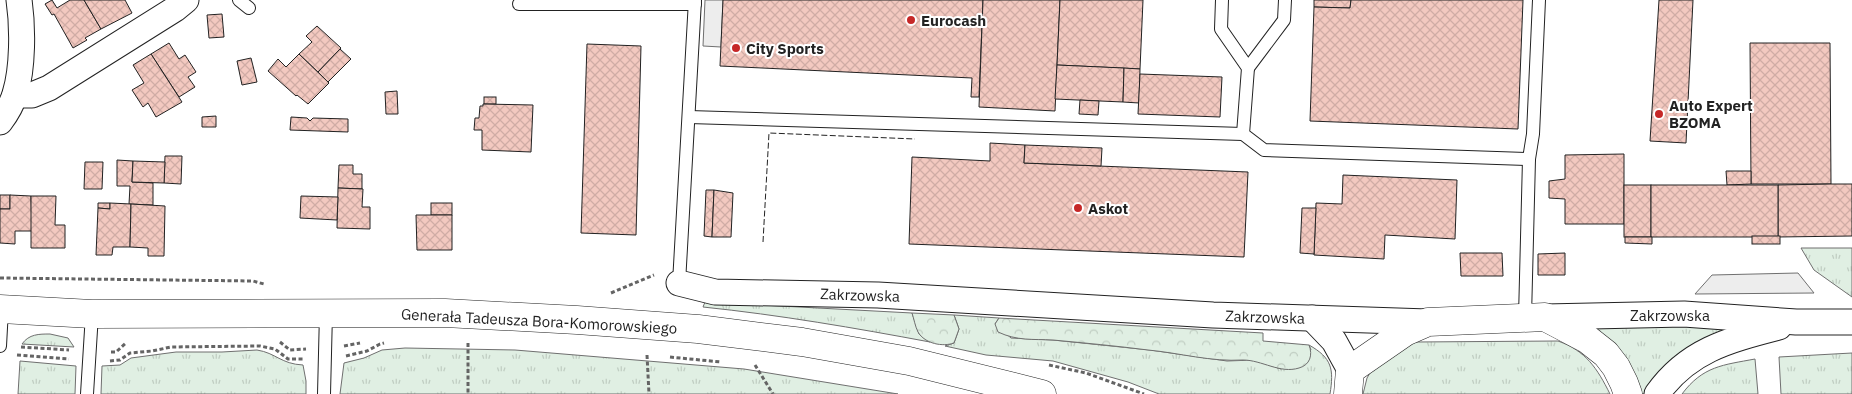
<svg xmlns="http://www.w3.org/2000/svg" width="1852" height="394" font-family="'IBM Plex Sans',sans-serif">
<defs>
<pattern id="grass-tufts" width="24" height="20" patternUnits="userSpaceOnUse" patternTransform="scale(1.25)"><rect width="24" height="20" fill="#e0efe3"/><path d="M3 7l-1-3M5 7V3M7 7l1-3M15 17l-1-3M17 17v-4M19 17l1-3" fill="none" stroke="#c0cdc2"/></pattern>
<pattern id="forest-crowns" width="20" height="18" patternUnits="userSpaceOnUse" patternTransform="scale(1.25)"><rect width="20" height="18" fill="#e0efe3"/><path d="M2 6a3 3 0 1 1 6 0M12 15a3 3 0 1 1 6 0" fill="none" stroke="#c0cdc2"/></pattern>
<pattern id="building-cross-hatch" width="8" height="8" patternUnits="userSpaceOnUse" patternTransform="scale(1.25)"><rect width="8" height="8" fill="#f3c9c0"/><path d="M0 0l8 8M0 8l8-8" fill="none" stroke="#d0aca5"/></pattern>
</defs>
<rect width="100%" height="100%" fill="#fff"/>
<!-- grass -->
<g fill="url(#grass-tufts)" stroke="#6f6f6f">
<path d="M1801 248H1852V297L1814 270Z"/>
<path d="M705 302 912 313 919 334 930 342C855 328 780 315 703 307Z"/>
<path d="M954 315 999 318 995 324 1011 338 1053 340 1150 350 1227 361 1254 360 1281 369 1311 350 1309 345C1332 358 1334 369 1330 394H1159L1128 382 1053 361 986 355 945 346 954 343 959 329Z"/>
<path d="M1590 324 1740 325 1647 390 1644 394H1640Z"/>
<path d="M50 334 68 338 74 347 22 344C29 334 39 334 50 334Z"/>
<path d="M1558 341C1586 351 1597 368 1610 394H1363L1367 378 1374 366 1415 342Z"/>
<path d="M405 348 515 350 744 369 898 394H340L344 363 364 358 382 350Z"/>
<path d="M257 350C276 353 281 364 303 365L306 381V394H101L102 366 120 365 131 358 176 352H222Z"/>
<path d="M1852 353V394H1781L1779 357Z"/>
<path d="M1755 359 1758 394H1682C1703 366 1723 365 1755 359Z"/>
<path d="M20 361 76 366 75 394H18Z"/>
</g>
<!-- forest -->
<g fill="url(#forest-crowns)" stroke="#6f6f6f">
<path d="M912 313 954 315 959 329 954 343C943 347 925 344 918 332 915 326 914 319 912 313Z"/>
<path d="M999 318 1263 333V341L1309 345C1313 355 1310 365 1299 368 1280 374 1262 360 1243 360 1211 362 1180 353 1148 350 1117 346 1085 343 1053 340 1033 339 1017 341 998 332L995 324Z"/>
</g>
<!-- parking -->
<g fill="#ededed" stroke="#6f6f6f">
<path d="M705 0H723L721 47 703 46Z"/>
<path d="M1798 273 1814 293 1695 294 1712 275Z"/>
</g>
<!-- building -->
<g fill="url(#building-cross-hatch)" stroke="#222">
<path d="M52 0 57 8 70 0H84L101 29 85 38 87 40 73 48 54 14 52 15 45 4Z"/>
<path d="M84 0H125L132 13 101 29Z"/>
<path d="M723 0H983L979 97H971L972 78 720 66Z"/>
<path d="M983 0H1060L1055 111 979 107Z"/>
<path d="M1060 0H1143L1140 69 1057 65Z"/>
<path d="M1314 0H1351L1350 8 1314 7Z"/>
<path d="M1351 0H1523L1518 129 1310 121 1314 7 1350 8Z"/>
<path d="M1659 0H1693L1686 143 1650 141Z"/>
<path d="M222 14 224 37 209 38 207 15Z"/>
<path d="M317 26 341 48 318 72 299 54 312 42 306 36Z"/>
<path d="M169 43 179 59 185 55 196 72 188 77 195 87 179 97 151 54Z"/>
<path d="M1750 43H1830L1831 184H1751Z"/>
<path d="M587 44 641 46 636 235 581 233Z"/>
<path d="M340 49 351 59 328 82 318 72Z"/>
<path d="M151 54 182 102 156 117 148 103 143 107 132 90 144 83 133 65Z"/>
<path d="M299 54 329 83 308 104 297 95 296 96 268 71 278 59 286 67Z"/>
<path d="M251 58 257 82 242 85 237 61Z"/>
<path d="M1057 65 1124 68 1123 102 1055 99Z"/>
<path d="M1124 68 1140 69 1139 103 1123 102Z"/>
<path d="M1140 74 1222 77 1220 117 1138 114Z"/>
<path d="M397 91 398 114H386L385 92Z"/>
<rect x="484" y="97" width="12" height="7"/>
<path d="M1080 100 1099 101 1098 115 1079 114Z"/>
<path d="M483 104 533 105 531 152 482 150V130H474L475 118H479L480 106H483Z"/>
<path d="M216 116V127H202V117Z"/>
<path d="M291 117 307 118 310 121 313 118 348 119V132L290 130Z"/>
<path d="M990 143 1025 145 1024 163 1248 172 1244 257 909 244 912 157 990 161Z"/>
<path d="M1025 145 1102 148 1101 166 1024 163Z"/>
<path d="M1624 154V224H1565V199L1549 198V181L1565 179V155Z"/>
<path d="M165 156H182L181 184 164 183Z"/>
<path d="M117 160 133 161 132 182 153 183V205L129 204 130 186H117Z"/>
<path d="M133 161 165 162 164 183 132 182Z"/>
<path d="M85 162H103L102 189H84Z"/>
<path d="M339 165H353V174H362V189L338 188Z"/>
<path d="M1726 171H1751V184L1727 185Z"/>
<path d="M1343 175 1457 180 1455 239 1385 235 1384 259 1314 255 1316 203 1342 204Z"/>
<path d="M1831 184H1852V236L1778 237V185Z"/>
<rect x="1624" y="185" width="27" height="52"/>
<rect x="1651" y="185" width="127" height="52"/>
<path d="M338 188 363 189 362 207H370V229L337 228Z"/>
<path d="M706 190H714L712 237 704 236Z"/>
<path d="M714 190 733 193 731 237H712Z"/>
<rect x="0" y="195" width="10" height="14"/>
<path d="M10 195 31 196 32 231H15V244L0 243V209H10Z"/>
<path d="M31 196H56L55 225H65V248H31Z"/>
<path d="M301 196 338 197 337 220 300 218Z"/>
<path d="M98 203H110V209L98 208Z"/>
<path d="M110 203 131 204 130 247H113L112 255H96L98 208 110 209Z"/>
<rect x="431" y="203" width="21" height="12"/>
<path d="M131 204 165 206 164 256H148V248L130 247Z"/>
<path d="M1302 208H1316L1314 254 1300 253Z"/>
<path d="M416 215H452V250H417Z"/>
<rect x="1752" y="236" width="28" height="8"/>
<path d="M1625 237H1652V244L1625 243Z"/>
<path d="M1460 253H1502L1503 276H1461Z"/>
<path d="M1565 253V275H1538V254Z"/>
</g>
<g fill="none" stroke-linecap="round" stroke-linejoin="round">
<defs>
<g id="service">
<path d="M239 0 249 8"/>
<path d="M1222 0 1221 29 1248 68 1243 134 1264 150 1529 159 1533 134 1539 0"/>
<path d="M519 4H695"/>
<path d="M1248 68 1284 20 1285 0"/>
<path d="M689 117 1243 134"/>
<path d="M679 283 695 0"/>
<path d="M1525 317 1529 159"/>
<path d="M0 346 2 309"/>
<path d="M87 394 92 314"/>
<path d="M324 394 326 313"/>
</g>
<g id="minor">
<path d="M15 95H32L49 88 175 9 186 0"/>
<path d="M0 122C6 114 12 104 15 94 23 68 23 27 19 0"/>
<path d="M679 283 715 292 878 295 1213 315 1428 322"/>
<path d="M1545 317 1684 314 1796 322H1852"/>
<path d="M1312 318 1334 341 1350 370"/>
<path d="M1657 394C1688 350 1729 340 1779 327"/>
</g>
<g id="tertiary">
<path d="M0 309 92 314 445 313 577 320 698 329 802 342 909 361 1042 394"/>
<path d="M1348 394 1350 370 1405 332 1428 322 1545 317 1587 339 1606 354 1616 367 1624 383 1628 394"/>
</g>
</defs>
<!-- service casing -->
<use href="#service" stroke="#222" stroke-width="14"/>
<!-- minor casing -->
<use href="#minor" stroke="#222" stroke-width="27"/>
<!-- tertiary casing -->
<use href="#tertiary" stroke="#222" stroke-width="29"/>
<!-- path -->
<g stroke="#646464" stroke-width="3" stroke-dasharray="4 2.5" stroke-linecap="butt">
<path d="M0 278 253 281 264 284"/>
<path d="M611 293 654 275"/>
<path d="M280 342 290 350 306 349"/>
<path d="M468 343V394"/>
<path d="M344 346 360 343"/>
<path d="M21 347 69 350"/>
<path d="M111 352H116L126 343"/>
<path d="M17 355 69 359"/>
<path d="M647 355 649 394"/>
<path d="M346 356 367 351 380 344 384 343"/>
<path d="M670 357 721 362"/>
<path d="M110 361 120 360 130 353 152 351 171 347 260 346 275 349 288 359H304"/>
<path d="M755 365 773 394"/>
<path d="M1049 365 1086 373 1144 394"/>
</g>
<!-- service -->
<use href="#service" stroke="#fff" stroke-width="12"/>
<!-- minor -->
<use href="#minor" stroke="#fff" stroke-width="25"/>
<!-- tertiary -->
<use href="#tertiary" stroke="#fff" stroke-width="28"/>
<!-- fence -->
<path stroke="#222" stroke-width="1" stroke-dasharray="6 2.5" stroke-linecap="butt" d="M763 242 769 133 915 139"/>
</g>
<!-- markers -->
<g fill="#c62828" stroke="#fff" stroke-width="2">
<circle cx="911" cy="20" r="5"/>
<circle cx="736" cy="48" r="5"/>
<circle cx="1659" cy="114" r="5"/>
<circle cx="1078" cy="208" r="5"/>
</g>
<g text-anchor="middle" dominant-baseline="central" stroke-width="4" stroke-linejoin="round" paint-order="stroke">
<!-- poi labels -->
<g font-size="15" font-weight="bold" fill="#222" stroke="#fff" text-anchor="start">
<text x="921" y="20">Eurocash</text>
<text x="746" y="48">City Sports</text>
<text x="1669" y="105">Auto Expert<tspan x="1669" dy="17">BZOMA</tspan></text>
<text x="1088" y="208">Askot</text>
</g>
<!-- street labels -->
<g font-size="15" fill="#222" stroke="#fff">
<text transform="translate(860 295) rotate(2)">Zakrzowska</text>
<text x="1670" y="315">Zakrzowska</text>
<text transform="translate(1265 317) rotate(2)">Zakrzowska</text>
<text transform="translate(539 321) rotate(3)">Generała Tadeusza Bora-Komorowskiego</text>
</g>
</g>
</svg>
